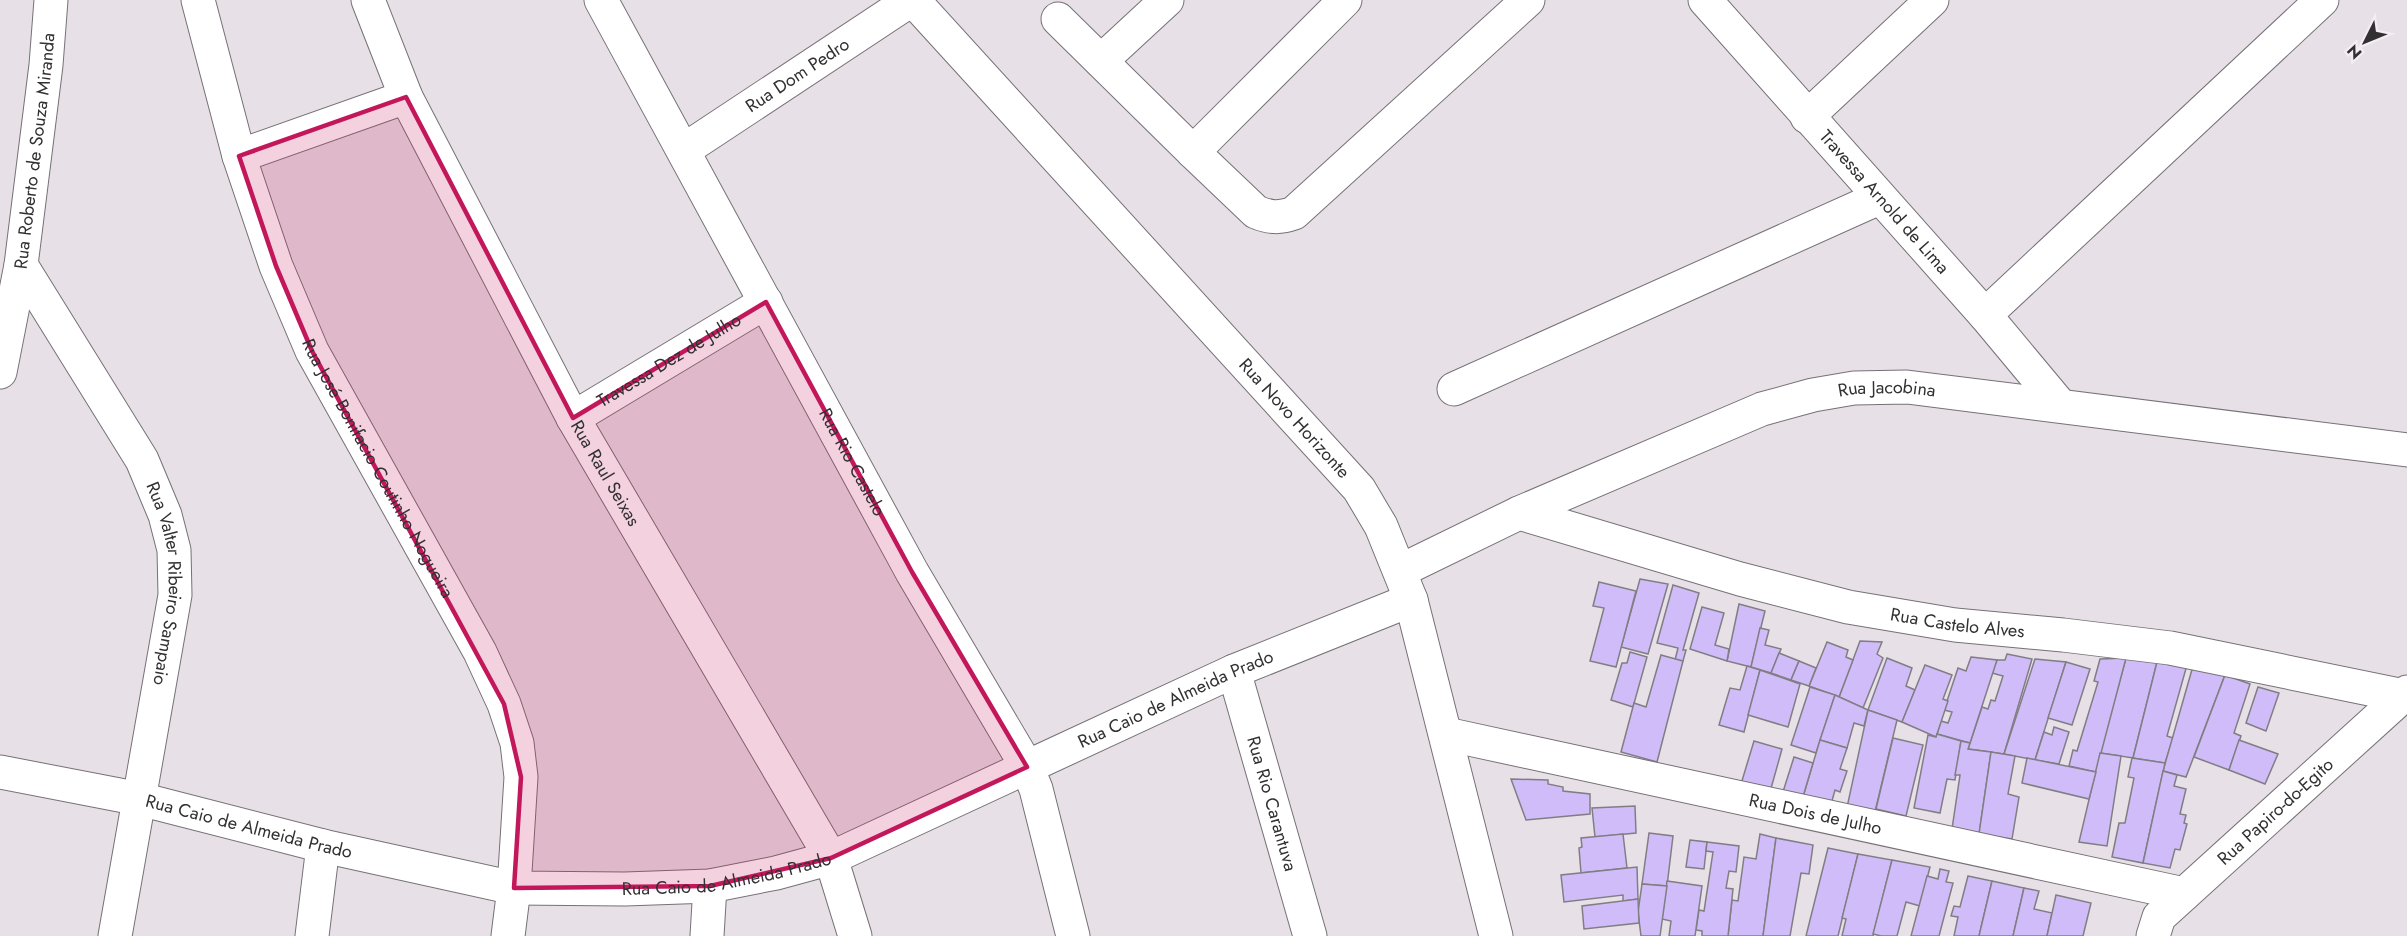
<svg xmlns="http://www.w3.org/2000/svg" width="2407" height="936" font-family="Jost,sans-serif">
<rect width="100%" height="100%" fill="#e7e1e7"/>
<!-- building -->
<g fill="#d0bcf8" stroke="#807e84" stroke-width="1.5">
<path d="M1640 579 1668 584 1648 654 1621 647Z"/>
<path d="M1599 582 1636 591 1616 667 1590 661 1604 608 1593 606Z"/>
<path d="M1673 585 1699 593 1683 650H1686L1683 661 1675 660 1678 648 1657 643Z"/>
<path d="M1739 604 1765 611 1751 667 1727 661Z"/>
<path d="M1702 607 1724 613 1715 645 1729 649 1727 661 1690 649Z"/>
<path d="M1760 628 1769 630 1765 645 1781 649 1771 673 1751 667Z"/>
<path d="M1860 641 1882 642 1877 654 1883 658 1863 708 1839 697Z"/>
<path d="M1827 642 1848 650 1846 657 1853 660 1839 697 1809 686Z"/>
<path d="M1630 652 1647 657 1633 707 1611 700 1622 663H1627Z"/>
<path d="M1779 653 1799 661 1791 680 1771 673Z"/>
<path d="M2007 654 2032 659 2004 754 1968 749 1982 707 1988 709 1991 700 1995 701 2003 676 1992 673 1997 660H2005Z"/>
<path d="M1661 655 1683 661 1657 762 1621 752 1634 703 1646 707Z"/>
<path d="M1971 657 1997 660 1970 743 1937 734 1941 721 1948 723 1952 712 1944 710 1958 668 1966 671Z"/>
<path d="M1887 658 1912 668 1906 686 1915 690 1902 722 1868 710Z"/>
<path d="M2126 658 2157 662 2133 758 2100 753Z"/>
<path d="M2126 658 2096 772 2069 766 2073 750 2077 751 2098 682 2094 681 2100 659Z"/>
<path d="M2035 659 2066 662 2035 760 2004 754Z"/>
<path d="M1799 661 1816 668 1809 686 1791 680Z"/>
<path d="M2066 662 2090 669 2072 725 2048 718Z"/>
<path d="M2157 662 2187 665 2167 736 2173 738 2165 763 2133 758Z"/>
<path d="M1925 665 1952 675 1943 699 1948 701 1936 737 1902 722Z"/>
<path d="M1747 666 1760 670 1744 732 1719 725 1730 688 1740 690Z"/>
<path d="M2193 666 2225 675 2186 777 2163 771Z"/>
<path d="M1760 670 1800 684 1788 727 1748 715Z"/>
<path d="M2225 675 2250 684 2234 733 2241 736 2229 770 2194 757Z"/>
<path d="M1810 687 1835 695 1816 753 1791 745Z"/>
<path d="M2258 687 2279 693 2266 731 2246 723Z"/>
<path d="M1835 695 1868 710 1864 726 1854 723 1847 748 1820 740Z"/>
<path d="M1868 710 1897 720 1874 816 1846 812Z"/>
<path d="M2054 727 2069 732 2059 764 2035 760 2044 732 2052 735Z"/>
<path d="M1937 734 1961 741 1955 780 1947 779 1940 813 1914 808 1928 735 1936 737Z"/>
<path d="M1893 738 1923 745 1906 816 1876 809Z"/>
<path d="M1820 740 1847 748 1840 769 1847 771 1840 792 1835 790 1830 808 1802 800Z"/>
<path d="M2239 740 2278 754 2265 784 2229 770Z"/>
<path d="M1754 741 1782 749 1770 792 1741 784Z"/>
<path d="M1961 741 1970 743 1968 749 1991 752 1979 834 1952 829 1960 775H1955Z"/>
<path d="M1991 752 2015 756 2008 794 2019 797 2012 839 1979 834Z"/>
<path d="M2100 753 2121 756 2107 846 2079 842Z"/>
<path d="M1794 757 1813 763 1802 800 1782 795Z"/>
<path d="M2027 758 2096 772 2089 799 2022 783Z"/>
<path d="M2132 758 2165 763 2143 863 2112 857 2119 823H2125L2134 778 2128 777Z"/>
<path d="M2163 771 2177 775 2174 786 2186 789 2180 814 2186 815 2184 823 2187 824 2180 850 2175 849 2170 868 2143 863Z"/>
<path d="M1511 779 1548 780V784L1563 787V791L1590 794V814L1526 820Z"/>
<path d="M1635 806 1636 833 1595 837 1592 808Z"/>
<path d="M1649 833 1673 836 1667 886 1642 884Z"/>
<path d="M1623 834 1627 868 1581 873 1579 848 1582 847 1581 838Z"/>
<path d="M1760 834 1776 838 1763 936H1728L1732 900 1738 901 1744 857 1756 859Z"/>
<path d="M1776 838 1813 845 1809 874 1801 873 1790 936H1763Z"/>
<path d="M1690 840 1707 842 1704 869 1686 867Z"/>
<path d="M1707 842 1739 846 1736 872 1729 871 1726 888 1733 889 1728 936H1702V931L1696 930 1699 910 1704 911 1713 852 1706 851Z"/>
<path d="M1828 848 1858 854 1838 936H1806Z"/>
<path d="M1858 854 1892 860 1873 936H1842L1846 919 1842 918Z"/>
<path d="M1892 860 1930 867 1920 906 1906 902 1897 936H1881L1873 934Z"/>
<path d="M1637 867 1638 899 1623 901V895L1564 902 1561 875Z"/>
<path d="M1940 869 1949 871 1946 882 1953 883 1939 936H1911L1927 876 1938 879Z"/>
<path d="M1968 876 1992 881 1979 936H1954L1958 917 1951 916 1954 906 1960 907Z"/>
<path d="M1667 881 1702 886 1695 936H1669L1671 921 1662 919Z"/>
<path d="M1992 881 2024 888 2013 936H1979Z"/>
<path d="M1642 884 1667 886 1660 936H1641L1638 912Z"/>
<path d="M2024 888 2039 891 2034 909 2052 913 2047 936H2013Z"/>
<path d="M2056 895 2091 903 2083 936H2047Z"/>
<path d="M1638 899 1639 923 1584 929 1582 906Z"/>
</g>
<g fill="none" stroke-linecap="round" stroke-linejoin="round">
<defs>
<g id="minor">
<path id="s1" d="M198 0 239 156 276 266 312 351 480 652 504 704 517 743 521 777 514 888 508 936"/>
<path id="s2" d="M368 0 406 97 573 418 831 858 855 936"/>
<path id="s3" d="M601 0 912 572 1027 767 1036 789 1073 936"/>
<path id="s4" d="M913 0 1359 489 1381 526 1411 600 1496 936"/>
<path id="s5" d="M1705 0 1985 315 2060 405"/>
<path d="M1058 19 1193 152 1256 212C1270 218 1280 218 1294 213L1528 0"/>
<path d="M1101 61 1167 0"/>
<path d="M1807 117 1932 0"/>
<path id="s6" d="M684 150 911 0"/>
<path d="M1193 152 1345 0"/>
<path d="M239 156 406 97"/>
<path id="s7" d="M21 265 142 460 165 515 174 550 175 595 115 936"/>
<path d="M1985 315 2322 0"/>
<path id="s8" d="M0 372 21 265 46 65 51 0"/>
<path d="M1454 389 1879 198"/>
<path id="s9" d="M573 418 766 302"/>
<path id="s10" d="M1519 513 1740 579 1848 607 1955 625 2063 635 2170 648 2404 696"/>
<path id="s11" d="M1400 571 1519 513 1762 409 1813 395 1854 388 1907 387 2407 450"/>
<path id="s12" d="M1234 671 1310 936"/>
<path id="s13" d="M1446 734 2184 894"/>
<path id="s14" d="M0 772 140 799 323 846 514 888 625 889 710 886 776 873 831 858 1234 671 1411 600"/>
<path d="M312 936 323 846"/>
<path d="M707 936 710 886"/>
<path id="s15" d="M2153 936 2159 917 2407 692"/>
</g>
</defs>
<!-- minor casing -->
<use href="#minor" stroke="#767176" stroke-width="35"/>
<!-- minor -->
<use href="#minor" stroke="#fff" stroke-width="33"/>
</g>
<!-- marked area -->
<path fill="#c2185b" fill-opacity="0.2" stroke="#c2185b" stroke-width="4.5" stroke-linejoin="round" d="M406 97 573 418 766 302 912 572 1027 767 831 858 710 886 514 888 521 777 504 704 312 351 276 266 239 156Z"/>
<g text-anchor="middle" dominant-baseline="central" stroke-width="4.5" stroke-linejoin="round" paint-order="stroke">
<!-- street labels -->
<g font-size="18" fill="#323032" stroke="#f4eef4">
<text stroke="none"><textPath href="#s6" startOffset="136">Rua Dom Pedro</textPath></text>
<text stroke="none"><textPath href="#s8" startOffset="224">Rua Roberto de Souza Miranda</textPath></text>
<text stroke="none"><textPath href="#s5" startOffset="270">Travessa Arnold de Lima</textPath></text>
<text stroke="none"><textPath href="#s9" startOffset="112">Travessa Dez de Julho</textPath></text>
<text stroke="none"><textPath href="#s11" startOffset="524">Rua Jacobina</textPath></text>
<text stroke="none"><textPath href="#s4" startOffset="566">Rua Novo Horizonte</textPath></text>
<text stroke="none"><textPath href="#s3" startOffset="526">Rua Rio Castelo</textPath></text>
<text stroke="none"><textPath href="#s1" startOffset="504">Rua José Bonifacio Coutinho Nogueira</textPath></text>
<text stroke="none"><textPath href="#s2" startOffset="530">Rua Raul Seixas</textPath></text>
<text stroke="none"><textPath href="#s7" startOffset="358">Rua Valter Ribeiro Sampaio</textPath></text>
<text stroke="none"><textPath href="#s10" startOffset="453">Rua Castelo Alves</textPath></text>
<text stroke="none"><textPath href="#s14" startOffset="1227">Rua Caio de Almeida Prado</textPath></text>
<text stroke="none"><textPath href="#s12" startOffset="138">Rua Rio Carantuva</textPath></text>
<text stroke="none"><textPath href="#s15" startOffset="177">Rua Papiro-do-Egito</textPath></text>
<text stroke="none"><textPath href="#s13" startOffset="378">Rua Dois de Julho</textPath></text>
<text stroke="none"><textPath href="#s14" startOffset="255">Rua Caio de Almeida Prado</textPath></text>
<text stroke="none"><textPath href="#s14" startOffset="741">Rua Caio de Almeida Prado</textPath></text>
</g>
</g>
<!-- north arrow -->
<g transform="translate(2365 42) rotate(227)" stroke="#f4eef4" stroke-width="4.5" paint-order="stroke">
<path d="M0-4.5L10 22L0 15L-10 22Z" fill="#323032"/>
<text y="-9" font-size="16" font-weight="bold" text-anchor="middle" fill="#323032">N</text>
</g>
</svg>
